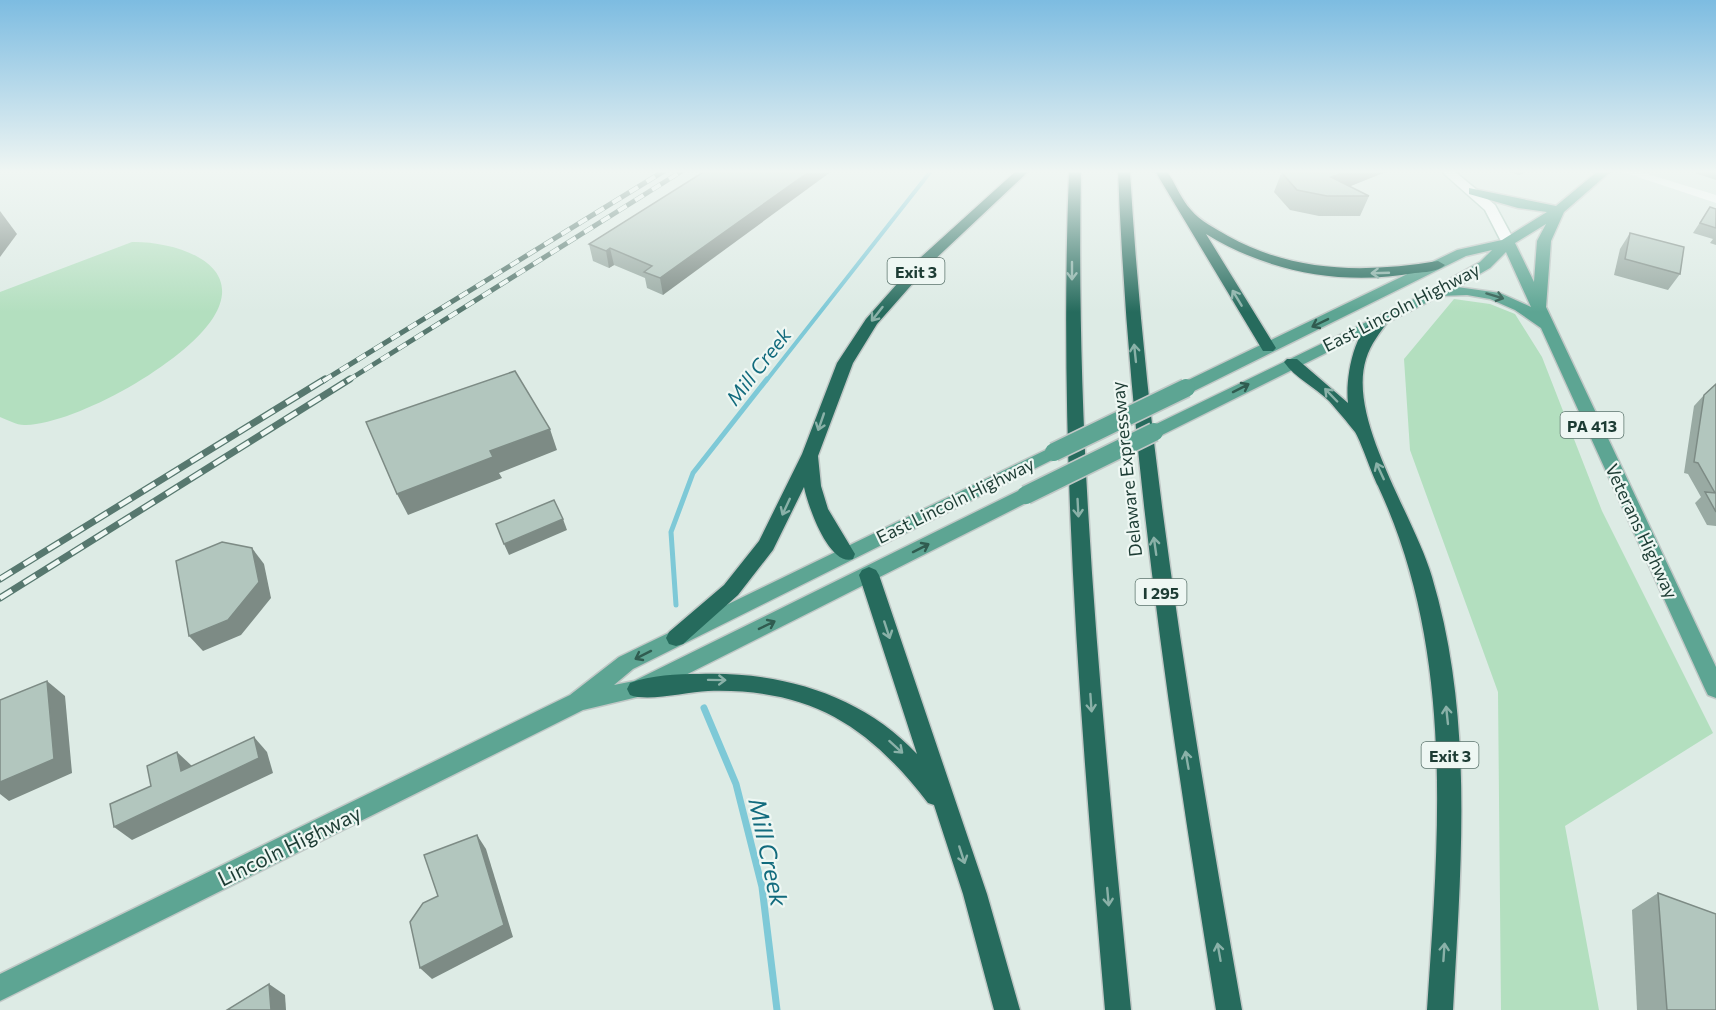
<svg xmlns="http://www.w3.org/2000/svg" width="1716" height="1010" font-family="Commissioner,sans-serif">
<rect width="100%" height="100%" fill="#ddebe5"/>
<!-- green -->
<g fill="#b3dfbf">
<path d="M132 242C174 241 248 263 213 318 184 363 78 423 26 425 18 426 8 420 0 417V292Z"/>
<path d="M1454 299 1490 304 1515 314 1542 357 1602 511 1713 733 1565 826 1599 1010H1501L1498 692 1410 450 1404 359Z"/>
</g>
<g fill="none" stroke-linecap="round" stroke-linejoin="round">
<!-- stream-far2 -->
<path stroke="#7ec9d7" stroke-width="4" d="M766 381 931 171"/>
<!-- stream-far1 -->
<path stroke="#7ec9d7" stroke-width="5" d="M676 605 671 532 693 473 767 379"/>
<!-- stream -->
<path stroke="#7ec9d7" stroke-width="7" d="M704 708 736 784 762 887 777 1010"/>
<defs>
<path id="secondary" d="M1441 171H1454L1495 205 1515 242 1513 245H1503L1485 210Z"/>
<g id="primary">
<path d="M1598 171H1611L1564 212 1551 241 1546 307 1716 667V698L1708 695 1705 689 1541 328 1515 310 1490 299 1467 295 1440 296 1160 436H1148L1146 432 1148 428 1416 298 1480 262 1492 250 1466 256 1192 392H1180L1178 388 1180 384 1457 250 1502 240 1547 212 1518 208 1469 194V188L1556 206ZM1546 224 1537 241 1534 282 1515 243ZM1506 252 1531 307 1500 293 1457 287 1490 268Z"/>
<path d="M1054 446 1063 452 1060 456 633 669 614 685 634 681 1020 490H1032L1035 495 1032 500 646 695 583 710 0 1001V974L570 695 619 657Z"/>
</g>
<g id="highway">
<path d="M1016 171H1029L930 264 877 324 853 363 818 456 821 486 828 509 855 554 853 559C829 567 808 506 804 487L773 550 738 595 683 644 676 646 669 644 666 638 669 632 724 585 759 541 802 454 837 363 866 319 920 258Z"/>
<path d="M1069 171H1081C1075 455 1103 728 1131 1010H1105C1081 728 1058 455 1069 171Z"/>
<path d="M1118 171H1130C1146 454 1193 731 1242 1010H1216C1171 731 1129 454 1118 171Z"/>
<path d="M1155 171H1167C1175 183 1181 199 1191 210 1200 221 1216 229 1228 236 1294 273 1366 273 1438 261L1445 265C1438 272 1424 272 1415 273 1342 286 1268 272 1206 234L1276 348 1273 351H1263Z"/>
<path d="M1382 316 1389 320C1380 333 1371 343 1366 359 1347 420 1414 515 1432 577 1474 717 1461 866 1453 1010H1427C1439 833 1455 651 1378 486 1372 475 1360 439 1355 432 1348 423 1337 410 1329 401 1315 387 1295 378 1284 362L1287 359H1297L1348 403C1345 379 1354 323 1382 316Z"/>
<path d="M869 567 876 570 879 575 987 894 1020 1010H994L963 894 934 805 928 803C868 725 810 688 708 691 687 692 648 702 630 695L627 689 630 683C651 675 677 674 699 674 779 671 861 694 917 754L859 575 862 570Z"/>
</g>
</defs>
<!-- secondary casing -->
<use href="#secondary" stroke="#afccc1" stroke-width="3"/>
<!-- primary casing -->
<use href="#primary" stroke="#c0c8c6" stroke-width="3"/>
<!-- highway casing -->
<use href="#highway" stroke="#c0c8c6" stroke-width="3"/>
<!-- street -->
<path fill="#fff" fill-rule="evenodd" d="M1620 171H1638L1716 195V203Z"/>
<!-- secondary -->
<use href="#secondary" fill="#fff" fill-rule="evenodd"/>
<!-- primary -->
<use href="#primary" fill="#5da593" fill-rule="evenodd"/>
<!-- highway -->
<use href="#highway" fill="#266b5d" fill-rule="evenodd"/>
<defs>
<g id="rail-far1">
<path d="M323 381 664 171"/>
<path d="M347 381 682 171"/>
</g>
<g id="rail">
<path d="M0 579 325 379"/>
<path d="M0 598 350 379"/>
</g>
</defs>
<!-- rail-far1 casing -->
<use href="#rail-far1" stroke="#57786f" stroke-width="5"/>
<!-- rail casing -->
<use href="#rail" stroke="#57786f" stroke-width="7"/>
<!-- rail-far1 -->
<use href="#rail-far1" stroke="#eef7f3" stroke-width="4" stroke-dasharray="10" stroke-linecap="butt"/>
<!-- rail -->
<use href="#rail" stroke="#eef7f3" stroke-width="4.5" stroke-dasharray="14" stroke-linecap="butt"/>
<defs>
<g id="primary-bridge">
<path d="M1054 452 1186 388"/>
<path d="M1026 495 1154 432"/>
</g>
</defs>
<!-- primary-bridge casing -->
<use href="#primary-bridge" stroke="#c0c8c6" stroke-width="21" stroke-linecap="butt"/>
<!-- primary-bridge -->
<use href="#primary-bridge" stroke="#5da593" stroke-width="18"/>
</g>
<!-- wall -->
<g fill="#99aaa3">
<path d="M705 171 663 295 647 288 645 278 614 265 609 268 593 261 589 244Z"/>
<path d="M1282 171H1388L1350 186 1369 196 1360 216H1319L1290 210 1274 192Z"/>
<path d="M1508 171H1527L1519 175Z"/>
<path d="M1697 171H1716V180L1695 173Z"/>
<path d="M1710 207 1716 209V245L1710 243 1713 239 1693 233Z"/>
<path d="M1630 233 1680 274 1668 290 1614 275 1620 249Z"/>
<path d="M1716 384V526L1707 525 1695 503 1701 497 1688 474 1684 473 1694 406 1704 395Z"/>
<path d="M1658 893 1716 1010H1637L1632 910Z"/>
</g>
<!-- shaded-wall -->
<g fill="#7d8b85">
<path d="M810 171H832L663 295 660 278Z"/>
<path d="M1347 171H1388L1326 196 1331 177Z"/>
<path d="M1521 171H1527L1519 175Z"/>
<path d="M0 211 17 234 0 257Z"/>
<path d="M610 248 614 265 609 268 606 251Z"/>
<path d="M550 429 557 450 499 473 502 478 408 515 397 494 490 451Z"/>
<path d="M563 519 567 530 509 555 504 544Z"/>
<path d="M252 548 264 564 271 598 241 635 203 651 189 636Z"/>
<path d="M47 681 65 696 72 773 9 801 0 794V782Z"/>
<path d="M254 737 267 752 273 773 132 840 114 827Z"/>
<path d="M177 752 193 767 181 771Z"/>
<path d="M477 835 486 849 513 937 432 979 420 968Z"/>
<path d="M269 984 285 995 286 1010H271Z"/>
</g>
<!-- building -->
<g fill="#b2c6be" stroke="#7d8b85" stroke-width="1.5">
<path d="M705 171H810L660 278 644 272 652 266 610 248 606 251 589 244Z"/>
<path d="M1282 171H1347L1331 177 1369 196H1327L1297 190 1281 172Z"/>
<path d="M1710 207 1716 209V228L1700 223Z"/>
<path d="M1630 233 1684 247 1680 274 1625 259Z"/>
<path d="M515 371 550 429 490 451 493 457 397 494 366 422Z"/>
<path d="M1716 384V512L1705 492 1715 493 1698 463 1694 462 1704 395Z"/>
<path d="M554 500 563 519 504 544 496 524Z"/>
<path d="M222 542 252 548 259 582 228 620 189 636 176 561Z"/>
<path d="M47 681 54 759 0 782V700Z"/>
<path d="M254 737 259 758 114 827 110 804 151 786 147 766 177 752 181 771Z"/>
<path d="M477 835 504 925 420 968 410 922 423 903 438 896 424 855Z"/>
<path d="M1658 893 1716 914V1010H1667Z"/>
<path d="M269 984 271 1010H227Z"/>
</g>
<!-- one-way arrows -->
<defs><path id="oneway-shaft" d="M-6 0H5M1.5-3L5.5 0L1.5 3" fill="none" stroke-width="1.6" stroke-linecap="round" stroke-linejoin="round" transform="scale(1.5)"/></defs>
<g stroke="#8ab1a8">
<use href="#oneway-shaft" transform="translate(1072 271) rotate(90)"/>
<use href="#oneway-shaft" transform="translate(1380 273) rotate(178)"/>
<use href="#oneway-shaft" transform="translate(1237 298) rotate(-121)"/>
<use href="#oneway-shaft" transform="translate(877 314) rotate(128)"/>
<use href="#oneway-shaft" transform="translate(1135 353) rotate(-96)"/>
<use href="#oneway-shaft" transform="translate(1331 395) rotate(-134)"/>
<use href="#oneway-shaft" transform="translate(821 422) rotate(109)"/>
<use href="#oneway-shaft" transform="translate(1380 471) rotate(-115)"/>
<use href="#oneway-shaft" transform="translate(786 507) rotate(115)"/>
<use href="#oneway-shaft" transform="translate(1078 508) rotate(87)"/>
<use href="#oneway-shaft" transform="translate(1155 546) rotate(-98)"/>
<use href="#oneway-shaft" transform="translate(887 630) rotate(72)"/>
<use href="#oneway-shaft" transform="translate(717 680) rotate(1)"/>
<use href="#oneway-shaft" transform="translate(1091 703) rotate(86)"/>
<use href="#oneway-shaft" transform="translate(1447 715) rotate(-96)"/>
<use href="#oneway-shaft" transform="translate(896 747) rotate(42)"/>
<use href="#oneway-shaft" transform="translate(1187 760) rotate(-100)"/>
<use href="#oneway-shaft" transform="translate(962 855) rotate(72)"/>
<use href="#oneway-shaft" transform="translate(1108 897) rotate(85)"/>
<use href="#oneway-shaft" transform="translate(1219 952) rotate(-100)"/>
<use href="#oneway-shaft" transform="translate(1444 952) rotate(-86)"/>
</g>
<g stroke="#305c50">
<use href="#oneway-shaft" transform="translate(1495 296) rotate(17)"/>
<use href="#oneway-shaft" transform="translate(1320 323) rotate(154)"/>
<use href="#oneway-shaft" transform="translate(1241 388) rotate(-27)"/>
<use href="#oneway-shaft" transform="translate(921 548) rotate(-27)"/>
<use href="#oneway-shaft" transform="translate(767 625) rotate(-26)"/>
<use href="#oneway-shaft" transform="translate(643 655) rotate(153)"/>
</g>
<!-- sky -->
<linearGradient id="sky" x2="0" y2="1"><stop stop-color="#7dbce1"/><stop offset="0.55" stop-color="#f0f6f3"/><stop offset="1" stop-color="#f0f6f3" stop-opacity="0"/></linearGradient>
<rect width="1716" height="312" fill="url(#sky)"/>
<g text-anchor="middle" dominant-baseline="central" stroke-width="4.5" stroke-linejoin="round" paint-order="stroke">
<!-- shield labels -->
<g fill="#eef7f3" stroke="#5c746d" stroke-width="1.5">
<rect x="887.5" y="258" width="57" height="26" rx="4.5"/>
<rect x="1560.5" y="412" width="63" height="26" rx="4.5"/>
<rect x="1135.5" y="579" width="51" height="26" rx="4.5"/>
<rect x="1421.5" y="742" width="57" height="26" rx="4.5"/>
</g>
<g font-size="16" font-weight="bold" fill="#1d3c34">
<text x="916" y="271">Exit 3</text>
<text x="1592" y="425">PA 413</text>
<text x="1161" y="592">I 295</text>
<text x="1450" y="755">Exit 3</text>
</g>
<!-- street labels -->
<g font-size="18" fill="#1d3c34" stroke="#eef7f3">
<text transform="translate(1401 307) rotate(-27)">East Lincoln Highway</text>
<text transform="translate(1126 469) rotate(-96)">Delaware Expressway</text>
<text transform="translate(955 500) rotate(-26)">East Lincoln Highway</text>
<text transform="translate(1642 531) rotate(65)">Veterans Highway</text>
</g>
<!-- water labels -->
<g font-size="20" font-style="italic" fill="#126b7d" stroke="#eef7f3">
<text transform="translate(758 366) rotate(-52)">Mill Creek</text>
</g>
<!-- near-street labels -->
<g font-size="21" fill="#1d3c34" stroke="#eef7f3">
<text transform="translate(289 845) rotate(-26)">Lincoln Highway</text>
</g>
<!-- near-water labels -->
<g font-size="24" font-style="italic" fill="#126b7d" stroke="#eef7f3">
<text transform="translate(769 852) rotate(78)">Mill Creek</text>
</g>
</g>
</svg>
